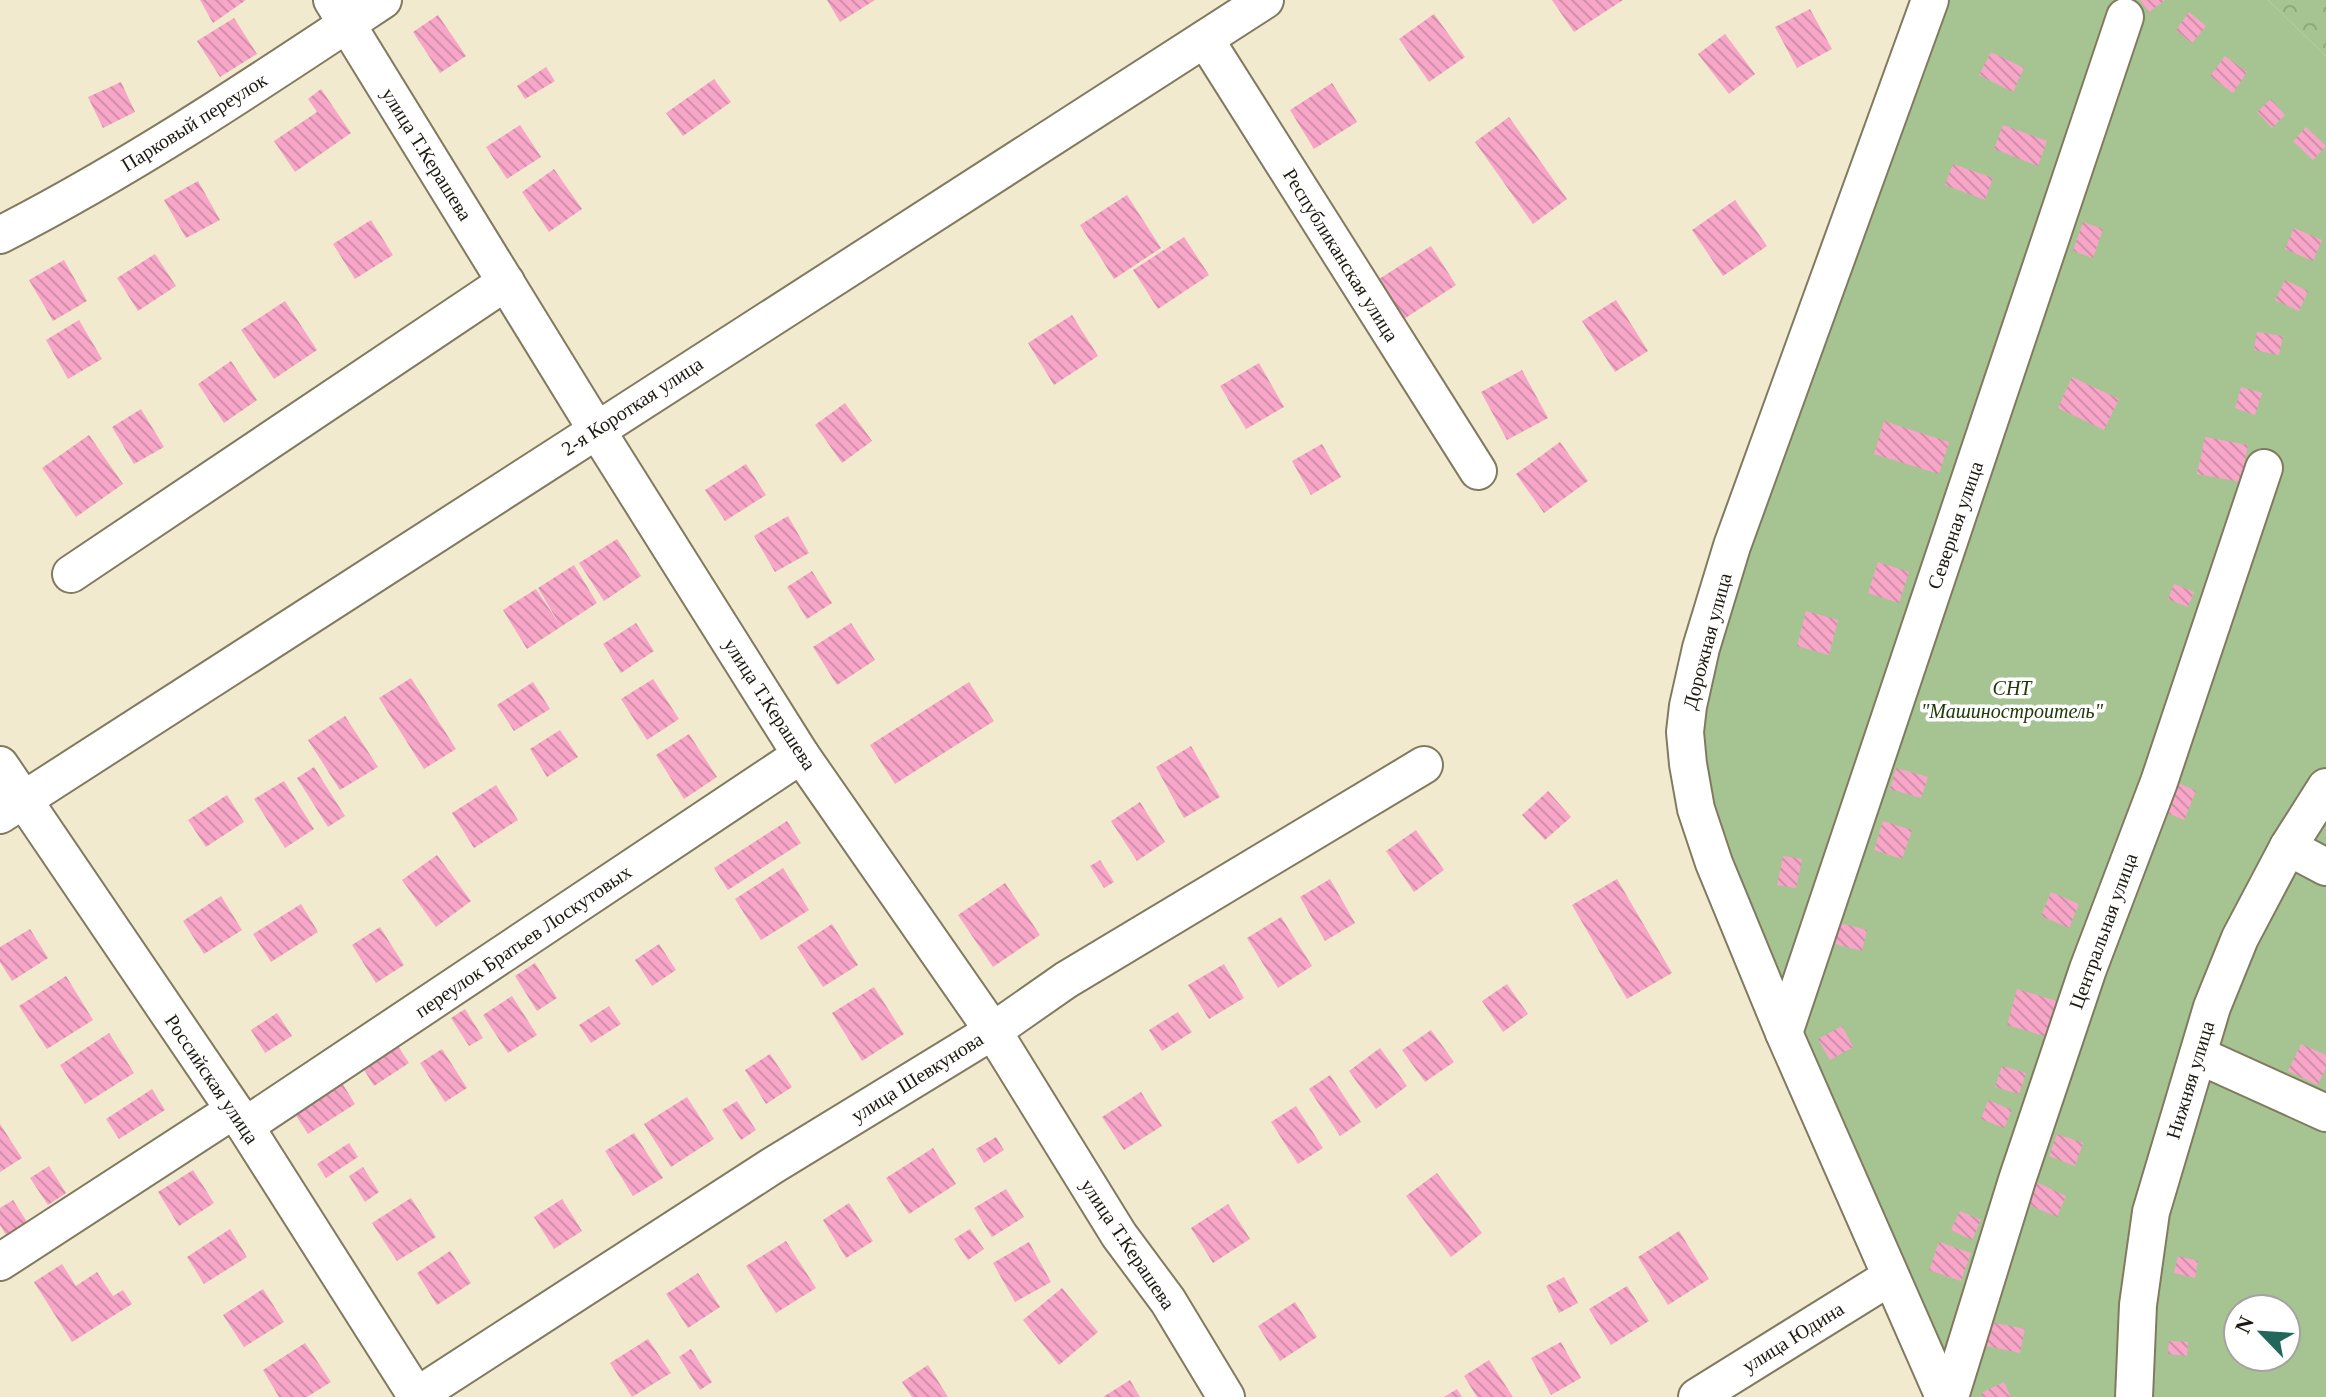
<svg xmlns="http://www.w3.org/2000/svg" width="2326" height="1397" font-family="Georgia,serif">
<defs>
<pattern id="forest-crowns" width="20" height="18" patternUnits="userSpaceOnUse" patternTransform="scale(2)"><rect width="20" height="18" fill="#a6c491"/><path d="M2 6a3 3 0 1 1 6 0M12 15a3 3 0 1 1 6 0" fill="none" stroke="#8ea87c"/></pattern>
<pattern id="building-back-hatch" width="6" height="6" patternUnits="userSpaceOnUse" patternTransform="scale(2)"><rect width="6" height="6" fill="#f7a6c8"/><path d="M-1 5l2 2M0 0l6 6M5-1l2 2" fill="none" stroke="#d38eab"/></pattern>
</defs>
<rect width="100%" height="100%" fill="#f2eace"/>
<!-- forest -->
<path fill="url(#forest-crowns)" d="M2268 0H2326V56Z"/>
<!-- garden -->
<path fill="#a6c491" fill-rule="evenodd" d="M1930 0H2268L2326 56V1397H1944L1784 1033 1685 732ZM2238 1309H2286V1357H2238Z"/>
<!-- building -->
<g fill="url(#building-back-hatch)">
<path d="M200 0H246L213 23Z"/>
<path d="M827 0H875L840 22Z"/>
<path d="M1552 0H1623L1574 32Z"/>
<path d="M2140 0H2165L2149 12Z"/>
<path d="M1810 9 1832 49 1797 68 1775 27Z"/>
<path d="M2189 12 2206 26 2192 43 2176 30Z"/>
<path d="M1434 14 1465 57 1429 82 1399 39Z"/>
<path d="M438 15 466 56 440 73 413 32Z"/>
<path d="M234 18 257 54 220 77 197 41Z"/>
<path d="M1725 34 1755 74 1729 94 1698 54Z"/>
<path d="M1991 52 2024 68 2013 92 1979 75Z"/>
<path d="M2225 56 2247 72 2233 93 2210 76Z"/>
<path d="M546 67 555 81 525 99 517 86Z"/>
<path d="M714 79 731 102 683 136 666 113Z"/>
<path d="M121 82 135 112 103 128 88 97Z"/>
<path d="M1332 83 1357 122 1314 149 1290 110Z"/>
<path d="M321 89 351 133 295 172 274 141 317 112 308 99Z"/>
<path d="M2271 99 2285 115 2272 128 2257 112Z"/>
<path d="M1509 117 1567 199 1533 224 1475 142Z"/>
<path d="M520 125 541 157 507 179 486 147Z"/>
<path d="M2003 125 2047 141 2038 166 1994 149Z"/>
<path d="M2306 127 2326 146 2313 160 2293 141Z"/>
<path d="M1953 164 1993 178 1985 200 1945 185Z"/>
<path d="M554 169 582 209 549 232 522 192Z"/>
<path d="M198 181 220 220 186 238 164 200Z"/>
<path d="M1127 195 1161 248 1114 279 1080 225Z"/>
<path d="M1735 200 1767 246 1723 276 1692 230Z"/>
<path d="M371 220 393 255 355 279 333 244Z"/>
<path d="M2083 222 2103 229 2093 258 2073 251Z"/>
<path d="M2294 228 2322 240 2313 261 2285 249Z"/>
<path d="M1184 237 1209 275 1158 309 1133 270Z"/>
<path d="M1431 246 1456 285 1404 319 1379 279Z"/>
<path d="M155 254 176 286 138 311 117 278Z"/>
<path d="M64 260 87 301 53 321 29 280Z"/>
<path d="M2285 280 2308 291 2299 311 2275 300Z"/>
<path d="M1616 300 1648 351 1615 372 1582 321Z"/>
<path d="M285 301 317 350 274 379 241 330Z"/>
<path d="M1072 315 1098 356 1054 385 1028 343Z"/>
<path d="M79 320 102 359 68 379 46 340Z"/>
<path d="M2257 332 2283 336 2279 355 2254 350Z"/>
<path d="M231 361 257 400 224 423 198 384Z"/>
<path d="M1259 363 1284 407 1246 429 1220 386Z"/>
<path d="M1522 370 1548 418 1507 440 1481 392Z"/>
<path d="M2072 377 2119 399 2104 430 2058 408Z"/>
<path d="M2241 387 2262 393 2255 415 2235 408Z"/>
<path d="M845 403 872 441 842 463 815 425Z"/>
<path d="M141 409 164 447 134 464 112 427Z"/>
<path d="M1884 421 1949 442 1939 474 1874 454Z"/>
<path d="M89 435 123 484 76 517 42 468Z"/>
<path d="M2205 437 2248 445 2241 482 2197 474Z"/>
<path d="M1560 442 1588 481 1544 513 1516 474Z"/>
<path d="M1322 444 1341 477 1311 495 1292 461Z"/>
<path d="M746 464 766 495 725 521 705 490Z"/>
<path d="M788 516 809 553 775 572 754 536Z"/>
<path d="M617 539 641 576 604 601 579 563Z"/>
<path d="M1878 562 1909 572 1899 603 1868 593Z"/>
<path d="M574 565 597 603 527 649 503 610 536 589 560 625 538 588Z"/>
<path d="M812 571 832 603 807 619 787 587Z"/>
<path d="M2174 584 2194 592 2188 607 2168 599Z"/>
<path d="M1806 611 1838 620 1829 655 1797 646Z"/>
<path d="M636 623 654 651 621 673 603 644Z"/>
<path d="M851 623 875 660 837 685 813 647Z"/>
<path d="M411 678 456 749 424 769 379 698Z"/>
<path d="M653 679 679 719 647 740 621 699Z"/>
<path d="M533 682 550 709 514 731 497 705Z"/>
<path d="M969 682 994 721 895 784 870 745Z"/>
<path d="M345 716 378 767 340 790 308 740Z"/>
<path d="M560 730 578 757 547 777 530 749Z"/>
<path d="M689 734 717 777 684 799 656 755Z"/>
<path d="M1191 746 1220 797 1184 818 1156 767Z"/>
<path d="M314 767 345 816 328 827 297 778Z"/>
<path d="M1896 768 1928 777 1921 798 1890 789Z"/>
<path d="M284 781 314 829 285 848 254 799Z"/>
<path d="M2176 782 2196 791 2184 820 2163 811Z"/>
<path d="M496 785 518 820 474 848 452 813Z"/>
<path d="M1548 791 1571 817 1545 840 1522 815Z"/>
<path d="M227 795 244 822 206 847 188 820Z"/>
<path d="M1140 802 1165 842 1137 861 1111 821Z"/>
<path d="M787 821 801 843 728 890 714 868Z"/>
<path d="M1883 821 1912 830 1902 859 1874 850Z"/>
<path d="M1416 830 1444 870 1414 892 1386 851Z"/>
<path d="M437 855 471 901 436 927 402 880Z"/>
<path d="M1783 856 1802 859 1796 888 1777 885Z"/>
<path d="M1100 860 1114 882 1104 888 1090 866Z"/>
<path d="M783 868 809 910 761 940 735 899Z"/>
<path d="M1330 879 1355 923 1325 941 1300 897Z"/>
<path d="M1617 879 1672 973 1627 999 1572 905Z"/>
<path d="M1005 883 1040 935 993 967 958 915Z"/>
<path d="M2051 892 2079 904 2069 928 2041 916Z"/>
<path d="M221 896 242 930 204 954 183 921Z"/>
<path d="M301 904 318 932 271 962 253 934Z"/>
<path d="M1281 917 1312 966 1278 988 1247 938Z"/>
<path d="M1840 923 1867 930 1862 951 1835 944Z"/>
<path d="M832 924 858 965 823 987 797 947Z"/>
<path d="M380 927 404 965 376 983 352 945Z"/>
<path d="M30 929 48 958 12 981 0 962V947Z"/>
<path d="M659 944 676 970 652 986 635 960Z"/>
<path d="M535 963 557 998 537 1011 515 976Z"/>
<path d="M1224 964 1244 998 1209 1019 1188 985Z"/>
<path d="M66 976 93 1020 47 1049 19 1006Z"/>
<path d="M1507 984 1528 1014 1503 1032 1482 1001Z"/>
<path d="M874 987 904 1034 862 1061 832 1013Z"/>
<path d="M2017 989 2057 1001 2047 1037 2007 1025Z"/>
<path d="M512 996 537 1035 508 1053 483 1015Z"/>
<path d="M609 1006 621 1024 591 1043 579 1025Z"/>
<path d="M465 1009 483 1038 469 1046 451 1018Z"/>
<path d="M1178 1012 1192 1032 1162 1051 1149 1030Z"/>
<path d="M277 1013 292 1036 265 1053 251 1030Z"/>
<path d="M1842 1026 1853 1047 1830 1060 1818 1039Z"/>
<path d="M1431 1030 1454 1062 1425 1082 1402 1050Z"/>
<path d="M109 1033 134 1073 85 1104 60 1065Z"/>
<path d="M396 1043 409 1063 374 1086 361 1065Z"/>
<path d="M2301 1044 2326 1055V1067L2318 1085 2288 1071Z"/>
<path d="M1380 1048 1407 1086 1376 1109 1349 1071Z"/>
<path d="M442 1049 467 1088 445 1102 420 1063Z"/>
<path d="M770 1054 792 1087 766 1104 745 1070Z"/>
<path d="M2002 1066 2026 1073 2019 1094 1995 1087Z"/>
<path d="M1330 1075 1361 1122 1340 1136 1309 1089Z"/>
<path d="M342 1083 355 1104 308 1134 295 1114Z"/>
<path d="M152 1089 165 1110 119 1139 106 1119Z"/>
<path d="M1141 1092 1162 1126 1124 1150 1102 1117Z"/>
<path d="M687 1097 714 1139 671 1167 644 1124Z"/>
<path d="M1988 1100 2012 1110 2004 1128 1981 1119Z"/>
<path d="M737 1101 756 1130 741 1140 722 1110Z"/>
<path d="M1296 1106 1323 1148 1298 1164 1271 1122Z"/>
<path d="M0 1124 22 1158 0 1172Z"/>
<path d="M634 1133 663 1178 633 1196 605 1151Z"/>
<path d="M2057 1134 2083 1143 2075 1166 2049 1156Z"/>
<path d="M996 1137 1004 1150 984 1163 976 1149Z"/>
<path d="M349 1143 358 1157 326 1178 317 1164Z"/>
<path d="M933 1148 956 1184 909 1214 886 1178Z"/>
<path d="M49 1166 66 1193 48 1205 30 1178Z"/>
<path d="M363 1167 379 1192 365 1202 349 1176Z"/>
<path d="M193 1170 214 1203 179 1226 158 1192Z"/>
<path d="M1437 1173 1482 1233 1451 1257 1406 1196Z"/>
<path d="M2036 1182 2066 1196 2057 1217 2027 1204Z"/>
<path d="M1006 1189 1024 1217 992 1237 974 1208Z"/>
<path d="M411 1198 436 1237 397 1261 372 1223Z"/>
<path d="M562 1199 582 1231 554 1249 534 1217Z"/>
<path d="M13 1200 29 1225 8 1238 0 1225V1208Z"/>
<path d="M849 1203 873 1241 846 1258 823 1220Z"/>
<path d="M1228 1204 1250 1239 1213 1263 1191 1228Z"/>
<path d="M1960 1211 1981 1220 1972 1240 1951 1230Z"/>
<path d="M230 1229 247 1257 204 1284 187 1257Z"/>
<path d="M970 1229 984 1249 968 1260 954 1239Z"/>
<path d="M1679 1231 1709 1279 1668 1305 1638 1257Z"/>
<path d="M786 1241 816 1288 776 1313 746 1266Z"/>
<path d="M1029 1242 1051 1282 1015 1302 993 1263Z"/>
<path d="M1939 1242 1971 1253 1961 1281 1929 1270Z"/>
<path d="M450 1251 471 1283 437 1305 417 1273Z"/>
<path d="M2178 1256 2198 1261 2195 1278 2174 1273Z"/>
<path d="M62 1264 76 1286 97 1272 113 1296 123 1290 132 1304 72 1342 34 1282Z"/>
<path d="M698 1273 720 1307 688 1328 666 1294Z"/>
<path d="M1564 1277 1578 1303 1559 1313 1546 1286Z"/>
<path d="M1627 1286 1649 1321 1611 1345 1589 1309Z"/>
<path d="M1062 1288 1098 1332 1059 1365 1023 1320Z"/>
<path d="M263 1289 284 1322 244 1347 223 1315Z"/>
<path d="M1295 1302 1317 1337 1280 1361 1258 1326Z"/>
<path d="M1990 1322 2025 1329 2020 1353 1986 1346Z"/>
<path d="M648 1339 671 1373 632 1397 610 1363Z"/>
<path d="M2169 1341 2188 1342 2187 1356 2168 1354Z"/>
<path d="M1561 1342 1581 1378 1551 1395 1531 1358Z"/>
<path d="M305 1343 331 1382 307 1397H279L263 1370Z"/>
<path d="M691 1349 712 1382 700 1390 679 1357Z"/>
<path d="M1489 1360 1513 1397H1477L1464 1376Z"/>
<path d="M928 1365 948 1397H912L902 1382Z"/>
<path d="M1130 1380 1140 1397H1103Z"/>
<path d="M2004 1382 2011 1397H1983L1981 1393Z"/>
<path d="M1457 1389 1462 1397H1444Z"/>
</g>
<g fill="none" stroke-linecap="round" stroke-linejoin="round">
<defs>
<g id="minor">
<path d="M332 0 596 429 801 755 993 1031 1119 1235 1168 1301 1226 1397"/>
<path d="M1930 0 1732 546 1701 648 1688 706 1685 732 1688 764 1696 809 1714 863 1784 1033 1944 1397"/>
<path d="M1205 39 1478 471"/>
<path d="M0 235C133 167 258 83 383 0"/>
<path d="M71 574 506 282"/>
<path d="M0 765 245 1126 417 1397"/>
<path d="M0 815 1265 0"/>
<path d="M2288 847 2326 867"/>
<path d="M1784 1033 2125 17"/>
<path d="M2198 1055 2326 1113"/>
<path d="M245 1126 801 755"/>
<path d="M0 1262 234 1110"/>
<path d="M415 1397 772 1166 993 1031 1066 980 1424 765"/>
<path d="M1697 1397 1890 1277"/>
<path d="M1950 1397 2017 1180 2088 969 2159 782 2264 468"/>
<path d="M2134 1397 2138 1305 2151 1212 2212 1007 2240 938 2288 847 2326 787"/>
</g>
</defs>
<!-- minor casing -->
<use href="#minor" stroke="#817a60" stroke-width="40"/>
<!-- minor -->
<use href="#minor" stroke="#fff" stroke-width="36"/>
</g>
<g text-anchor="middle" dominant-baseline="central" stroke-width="7" stroke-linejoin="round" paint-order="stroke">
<!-- street labels -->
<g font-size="20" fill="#1c190f" stroke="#fff">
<text transform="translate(194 122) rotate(-32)">Парковый переулок</text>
<text transform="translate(427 154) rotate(58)">улица Т.Керашева</text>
<text transform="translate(1341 255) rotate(58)">Республиканская улица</text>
<text transform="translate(632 406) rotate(-33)">2-я Короткая улица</text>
<text transform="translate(1955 525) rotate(-71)">Северная улица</text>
<text transform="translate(1707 641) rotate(-75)">Дорожная улица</text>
<text transform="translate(770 704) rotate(57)">улица Т.Керашева</text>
<text transform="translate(2103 931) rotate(-70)">Центральная улица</text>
<text transform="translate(523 941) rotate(-34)">переулок Братьев Лоскутовых</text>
<text transform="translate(917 1077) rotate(-32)">улица Шевкунова</text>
<text transform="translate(212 1079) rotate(56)">Российская улица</text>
<text transform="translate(2190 1080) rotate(-73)">Нижняя улица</text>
<text transform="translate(1128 1244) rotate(56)">улица Т.Керашева</text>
<text transform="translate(1793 1337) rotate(-32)">улица Юдина</text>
</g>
<!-- park labels -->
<g font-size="20" font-style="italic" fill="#203907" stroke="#fff">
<text x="2012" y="688">СНТ<tspan x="2012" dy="23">"Машиностроитель"</tspan></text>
</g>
</g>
<!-- north arrow -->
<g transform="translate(2262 1333) rotate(295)"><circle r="38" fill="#ffffff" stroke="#a4a39f" stroke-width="2"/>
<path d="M0-6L14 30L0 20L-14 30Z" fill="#22675a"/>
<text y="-12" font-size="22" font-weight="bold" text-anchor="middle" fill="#1c190f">N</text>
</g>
</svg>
